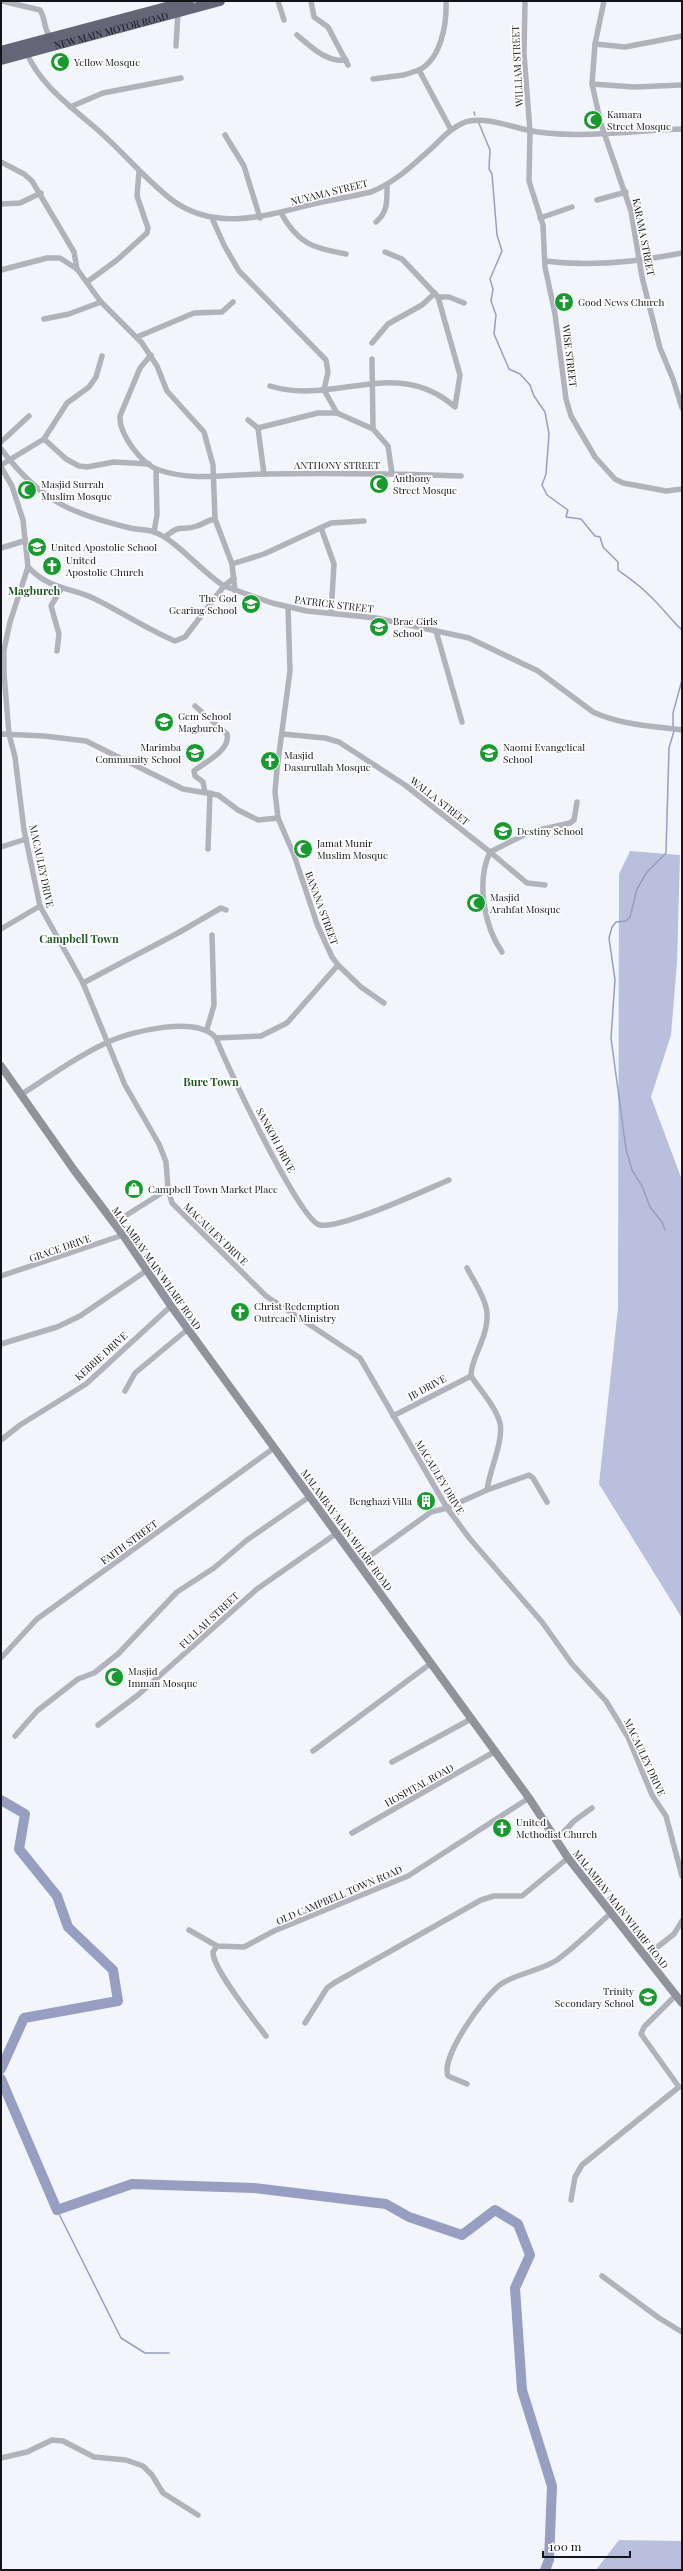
<svg xmlns="http://www.w3.org/2000/svg" width="683" height="2571" font-family="'Playfair Display',serif">
<rect width="100%" height="100%" fill="#f3f5fd"/>
<!-- green -->
<g fill="#babfde">
<path d="M630 851 680 855 677 963 671 1035 651 1097 682 1180V1618L599 1484 618 1308 619 874Z"/>
<path d="M619 2540 682 2541V2570H596Z"/>
</g>
<g fill="none" stroke-linecap="round" stroke-linejoin="round">
<!-- stream -->
<g stroke="#989ec1" stroke-width="1.5">
<path d="M474 112 475 115"/>
<path d="M478 121 490 150 489 169 492 174 497 235 502 251 490 279 493 289 491 301 496 315 494 334 509 369 520 374 530 385 534 396 545 412 549 434 546 474 542 485 547 495 568 510 566 517 581 519 595 536 600 537 603 547 618 562V570C629 578 641 586 650 596 662 607 670 619 682 630"/>
<path d="M673 727V713L682 680"/>
<path d="M665 1230 662 1222 650 1207 642 1186 632 1170 626 1149 611 1038 615 980 609 938 612 927 616 922 626 921 630 917 637 889 647 872 666 853 669 748 674 731"/>
<path d="M57 2210 121 2338 145 2353H169"/>
</g>
<!-- river -->
<g stroke="#989ec1" stroke-width="10">
<path d="M1 1800 25 1814 19 1849 57 1896 68 1927 113 1970 118 2001 24 2018 1 2069"/>
<path d="M1 2079 57 2210 132 2184 254 2188 386 2204 409 2217 462 2235 495 2210 518 2224 530 2255 515 2288 522 2390 552 2486 549 2560 545 2570"/>
</g>
<!-- street -->
<g stroke="#b1b2bb" stroke-width="5.5">
<path d="M2 1 40 10C46 19 43 29 51 38"/>
<path d="M278 1 284 20"/>
<path d="M311 1 314 17 328 27 348 65"/>
<path d="M446 1C447 24 441 59 419 70L450 128"/>
<path d="M525 1 524 54 530 131 529 181 543 225 545 267 555 314 566 399 571 416 595 457 615 479 623 483 666 491 682 489"/>
<path d="M604 1 595 44 625 47 682 36"/>
<path d="M297 35C310 46 327 63 346 60"/>
<path d="M595 44 592 84 601 124 631 211 642 277 660 348 673 379 682 408"/>
<path d="M176 46 178 12"/>
<path d="M26 51C39 85 73 108 99 131 124 153 145 179 172 200 214 231 262 217 309 205 329 200 350 197 371 192 396 182 414 164 434 146 444 136 451 128 465 122 483 116 509 126 527 130 572 140 636 130 682 129"/>
<path d="M373 79 404 75 419 70"/>
<path d="M592 84 634 87 682 85"/>
<path d="M70 107 103 93 181 78"/>
<path d="M225 135 244 166 260 218"/>
<path d="M1 162 24 174 32 181 74 252 77 269"/>
<path d="M597 200 626 192"/>
<path d="M1 204 20 203 41 193"/>
<path d="M281 213C298 244 313 248 346 254"/>
<path d="M212 218 224 245 239 271 326 360 328 372 324 390 337 413 373 429"/>
<path d="M540 218 572 207"/>
<path d="M376 222C388 212 387 201 387 186"/>
<path d="M545 261C591 267 637 262 682 253"/>
<path d="M1 270 47 258H60L77 269 101 302 142 343 157 366 167 391 204 432 213 465 215 519 232 564 235 591"/>
<path d="M87 282 117 260 147 233 148 228 137 196 139 172"/>
<path d="M438 297H449L464 303"/>
<path d="M44 319 69 314 101 302"/>
<path d="M137 337 194 313 222 312 233 302"/>
<path d="M372 343 388 324 422 305 435 293"/>
<path d="M151 355 140 368 120 416C119 434 141 464 159 470 194 482 230 474 266 474 331 473 396 474 461 476"/>
<path d="M372 359 373 429 388 446 392 474"/>
<path d="M270 386C334 406 397 355 455 407L460 375 438 297 402 259 385 252"/>
<path d="M248 420 258 428 318 413H337"/>
<path d="M258 428 264 474"/>
<path d="M44 439 66 459 79 466 87 467 114 462 149 464"/>
<path d="M1 442 29 416"/>
<path d="M1 449C40 500 68 513 130 528 138 530 147 529 154 532 175 539 202 572 224 586L185 637 175 641C146 629 122 612 93 598 68 587 49 589 28 567"/>
<path d="M1 465 44 439 67 403 89 387 96 377 102 356"/>
<path d="M1 467 12 486 23 520 28 567 10 622 4 650V674L9 734 15 757 24 830 40 906 83 983 125 1085 159 1144 166 1162 168 1189 172 1203 266 1296 360 1358 447 1508 470 1539 542 1622 572 1664 606 1701 628 1737 652 1795 666 1816 682 1876"/>
<path d="M321 528 334 564 331 613"/>
<path d="M154 532 157 515 156 470"/>
<path d="M165 537C183 522 180 532 197 526 204 524 207 520 215 519"/>
<path d="M1 548 24 541"/>
<path d="M232 564 264 554 331 523 364 521"/>
<path d="M234 578 224 586 272 603 307 611 376 618 469 638 538 671 593 712C621 725 652 726 682 730"/>
<path d="M288 607 290 671 277 769 275 792 278 818 294 855 317 924 332 957 338 965 361 987 384 1003"/>
<path d="M436 631 462 722"/>
<path d="M57 651 59 634 51 606 61 589"/>
<path d="M195 706 227 734C231 750 205 762 194 771L195 776 203 782 205 792"/>
<path d="M1 734 44 736 86 741 183 789 218 795 238 810 258 820 278 818"/>
<path d="M282 734 325 738 339 742 405 785 490 852C476 882 484 926 502 952"/>
<path d="M1 847 26 839"/>
<path d="M208 849 210 793"/>
<path d="M545 885 527 883 490 852 530 832 570 823 574 820 577 802"/>
<path d="M1 929 40 906"/>
<path d="M83 983 178 933 221 908 226 910"/>
<path d="M207 1029 214 1005 212 935"/>
<path d="M216 1038 261 1036 287 1023 338 965"/>
<path d="M22 1094C49 1077 77 1056 106 1043 131 1031 197 1015 216 1038 226 1064 300 1222 320 1225 342 1229 425 1190 449 1180"/>
<path d="M114 1223 168 1189"/>
<path d="M1 1276 123 1235"/>
<path d="M1 1344 57 1327 80 1316 146 1271"/>
<path d="M125 1391 135 1373 188 1329"/>
<path d="M393 1416 471 1376"/>
<path d="M1 1440 20 1425 86 1384 171 1306"/>
<path d="M487 1490 529 1475 533 1478 547 1502"/>
<path d="M360 1563 431 1512 447 1508 487 1490C489 1472 504 1440 500 1423 496 1407 480 1390 471 1376 471 1364 477 1354 481 1343 495 1309 483 1298 467 1268"/>
<path d="M1 1658 37 1619 274 1448"/>
<path d="M98 1725 138 1695 257 1589 337 1533"/>
<path d="M15 1736 37 1711 78 1679 94 1673 118 1654 177 1592 214 1568 247 1540 309 1497"/>
<path d="M313 1751 430 1664"/>
<path d="M392 1762 471 1719"/>
<path d="M352 1833 494 1752"/>
<path d="M556 1840 574 1821 592 1808"/>
<path d="M189 1930 217 1946 244 1947 274 1931 408 1876 529 1798"/>
<path d="M217 1946 213 1952C212 1968 254 2020 266 2036"/>
<path d="M646 1956 674 1934 682 1921"/>
<path d="M305 2023 327 1988 334 1983 481 1900 494 1896H522L568 1858"/>
<path d="M467 2084 448 2076C440 2057 485 1995 501 1984 518 1973 540 1971 557 1960 576 1946 594 1928 612 1912"/>
<path d="M571 2200 575 2177 582 2165 679 2087 641 2034 644 2027 676 1995"/>
<path d="M602 2276 659 2318 682 2332"/>
<path d="M1 2458 27 2452 52 2440 63 2441 94 2457 126 2460 143 2466 152 2475 163 2493 198 2515"/>
</g>
<!-- secondary -->
<path stroke="#90929e" stroke-width="8" d="M1 1066 74 1170 123 1235 171 1306 529 1798 568 1858 682 2003"/>
<!-- highway -->
<g stroke="#646678" stroke-width="10">
<path d="M1 51 189 1"/>
<path id="s1" d="M1 60 220 1"/>
</g>
</g>
<!-- icons -->
<defs>
<symbol id="mosque-disc" viewBox="-11 -11 22 22"><circle r="9.5" fill="#199a2f" stroke="#fff"/><path d="M3.5-4.9A6 6 0 1 0 3.5 4.9A5 5 0 1 1 3.5-4.9Z" fill="#fff"/></symbol>
<symbol id="church-disc" viewBox="-11 -11 22 22"><circle r="9.5" fill="#199a2f" stroke="#fff"/><path d="M-1.2-6h2.4v3.5h3.3v2.4h-3.3V6h-2.4V-.1h-3.3v-2.4h3.3Z" fill="#fff"/></symbol>
<symbol id="school-disc" viewBox="-11 -11 22 22"><circle r="9.5" fill="#199a2f" stroke="#fff"/><path d="M0-5L7-2L0 1L-7-2ZM-4 1L0 2.5L4 1V4Q0 6-4 4Z" fill="#fff"/></symbol>
<symbol id="shop-disc" viewBox="-11 -11 22 22"><circle r="9.5" fill="#199a2f" stroke="#fff"/><path d="M-5-2.5h2.3a2.7 3.5 0 0 1 5.4 0H5L5.5 6h-11ZM-1.5-2.5h3a1.5 2.3 0 0 0-3 0Z" fill="#fff"/></symbol>
<symbol id="building-disc" viewBox="-11 -11 22 22"><circle r="9.5" fill="#199a2f" stroke="#fff"/><path d="M-4-6H4V6H1V3H-1V6H-4ZM-2.5-4.3h1.7v1.8h-1.7ZM.8-4.3h1.7v1.8H.8ZM-2.5-1h1.7V.8h-1.7ZM.8-1h1.7V.8H.8Z" fill="#fff"/></symbol>
</defs>
<g fill-rule="evenodd">
<use href="#mosque-disc" x="49" y="51" width="22" height="22"/>
<use href="#mosque-disc" x="582" y="109" width="22" height="22"/>
<use href="#church-disc" x="553" y="291" width="22" height="22"/>
<use href="#mosque-disc" x="368" y="473" width="22" height="22"/>
<use href="#mosque-disc" x="16" y="479" width="22" height="22"/>
<use href="#school-disc" x="26" y="536" width="22" height="22"/>
<use href="#church-disc" x="41" y="555" width="22" height="22"/>
<use href="#school-disc" x="240" y="593" width="22" height="22"/>
<use href="#school-disc" x="368" y="616" width="22" height="22"/>
<use href="#school-disc" x="153" y="711" width="22" height="22"/>
<use href="#school-disc" x="184" y="742" width="22" height="22"/>
<use href="#school-disc" x="478" y="742" width="22" height="22"/>
<use href="#church-disc" x="259" y="750" width="22" height="22"/>
<use href="#school-disc" x="492" y="820" width="22" height="22"/>
<use href="#mosque-disc" x="292" y="838" width="22" height="22"/>
<use href="#mosque-disc" x="465" y="892" width="22" height="22"/>
<use href="#shop-disc" x="123" y="1178" width="22" height="22"/>
<use href="#church-disc" x="229" y="1301" width="22" height="22"/>
<use href="#building-disc" x="415" y="1490" width="22" height="22"/>
<use href="#mosque-disc" x="103" y="1666" width="22" height="22"/>
<use href="#church-disc" x="491" y="1817" width="22" height="22"/>
<use href="#school-disc" x="637" y="1986" width="22" height="22"/>
</g>
<g text-anchor="middle" dominant-baseline="central" stroke-width="3.5" stroke-linejoin="round" paint-order="stroke">
<!-- street labels -->
<g font-size="10" fill="#13141b" stroke="#fff">
<text stroke="none"><textPath href="#s1" startOffset="114">NEW MAIN MOTOR ROAD</textPath></text>
<text transform="translate(517 66) rotate(-93)">WILLIAM STREET</text>
<text transform="translate(329 192) rotate(-14)">NUYAMA STREET</text>
<text transform="translate(644 237) rotate(79)">KARAMA STREET</text>
<text transform="translate(570 356) rotate(83)">WISE STREET</text>
<text x="337" y="465">ANTHONY STREET</text>
<text transform="translate(334 604) rotate(7)">PATRICK STREET</text>
<text transform="translate(440 801) rotate(38)">WALLA STREET</text>
<text transform="translate(42 866) rotate(78)">MACAULEY DRIVE</text>
<text transform="translate(322 908) rotate(70)">BANANA STREET</text>
<text transform="translate(276 1140) rotate(62)">SANKOH DRIVE</text>
<text transform="translate(216 1234) rotate(44)">MACAULEY DRIVE</text>
<text transform="translate(60 1248) rotate(-19)">GRACE DRIVE</text>
<text transform="translate(157 1268) rotate(55)">MALAMBAY MAIN WHARF ROAD</text>
<text transform="translate(101 1356) rotate(-42)">KEBBIE DRIVE</text>
<text transform="translate(427 1387) rotate(-28)">JB DRIVE</text>
<text transform="translate(440 1477) rotate(59)">MACAULEY DRIVE</text>
<text transform="translate(347 1530) rotate(54)">MALAMBAY MAIN WHARF ROAD</text>
<text transform="translate(129 1542) rotate(-36)">FAITH STREET</text>
<text transform="translate(209 1620) rotate(-43)">FULLAH STREET</text>
<text transform="translate(645 1757) rotate(65)">MACAULEY DRIVE</text>
<text transform="translate(419 1785) rotate(-29)">HOSPITAL ROAD</text>
<text transform="translate(339 1895) rotate(-23)">OLD CAMPBELL TOWN ROAD</text>
<text transform="translate(621 1909) rotate(52)">MALAMBAY MAIN WHARF ROAD</text>
</g>
<!-- poi labels -->
<g font-size="10" fill="#13141b" stroke="#fff" text-anchor="start">
<text x="74" y="62">Yellow Mosque</text>
<text x="607" y="114">Kamara<tspan x="607" dy="12">Street Mosque</tspan></text>
<text x="578" y="302">Good News Church</text>
<text x="393" y="478">Anthony<tspan x="393" dy="12">Street Mosque</tspan></text>
<text x="41" y="484">Masjid Surrah<tspan x="41" dy="12">Muslim Mosque</tspan></text>
<text x="51" y="547">United Apostolic School</text>
<text x="66" y="560">United<tspan x="66" dy="12">Apostolic Church</tspan></text>
<text x="237" y="598" text-anchor="end">The God<tspan x="237" dy="12">Gearing School</tspan></text>
<text x="393" y="621">Brac Girls<tspan x="393" dy="12">School</tspan></text>
<text x="178" y="716">Gem School<tspan x="178" dy="12">Magbureh</tspan></text>
<text x="181" y="747" text-anchor="end">Marimba<tspan x="181" dy="12">Community School</tspan></text>
<text x="503" y="747">Naomi Evangelical<tspan x="503" dy="12">School</tspan></text>
<text x="284" y="755">Masjid<tspan x="284" dy="12">Dasurullah Mosque</tspan></text>
<text x="517" y="831">Destiny School</text>
<text x="317" y="843">Jamat Munir<tspan x="317" dy="12">Muslim Mosque</tspan></text>
<text x="490" y="897">Masjid<tspan x="490" dy="12">Arahfat Mosque</tspan></text>
<text x="148" y="1189">Campbell Town Market Place</text>
<text x="254" y="1306">Christ Redemption<tspan x="254" dy="12">Outreach Ministry</tspan></text>
<text x="412" y="1501" text-anchor="end">Benghazi Villa</text>
<text x="128" y="1671">Masjid<tspan x="128" dy="12">Imman Mosque</tspan></text>
<text x="516" y="1822">United<tspan x="516" dy="12">Methodist Church</tspan></text>
<text x="634" y="1991" text-anchor="end">Trinity<tspan x="634" dy="12">Secondary School</tspan></text>
</g>
<!-- neighbourhood labels -->
<g font-size="11" font-weight="bold" fill="#205825" stroke="#fff">
<text x="34" y="590">Magbureh</text>
<text x="79" y="938">Campbell Town</text>
<text x="211" y="1081">Bure Town</text>
</g>
</g>
<!-- border -->
<rect width="683" height="2571" fill="none" stroke="#13141b" stroke-width="4"/>
<!-- scale -->
<path d="M543 2551v6h87v-6" fill="none" stroke="#13141b" stroke-width="2"/>
<text x="549" y="2551" font-size="12" fill="#13141b" stroke="#ffffff" stroke-width="3" paint-order="stroke">100 m</text>
</svg>
